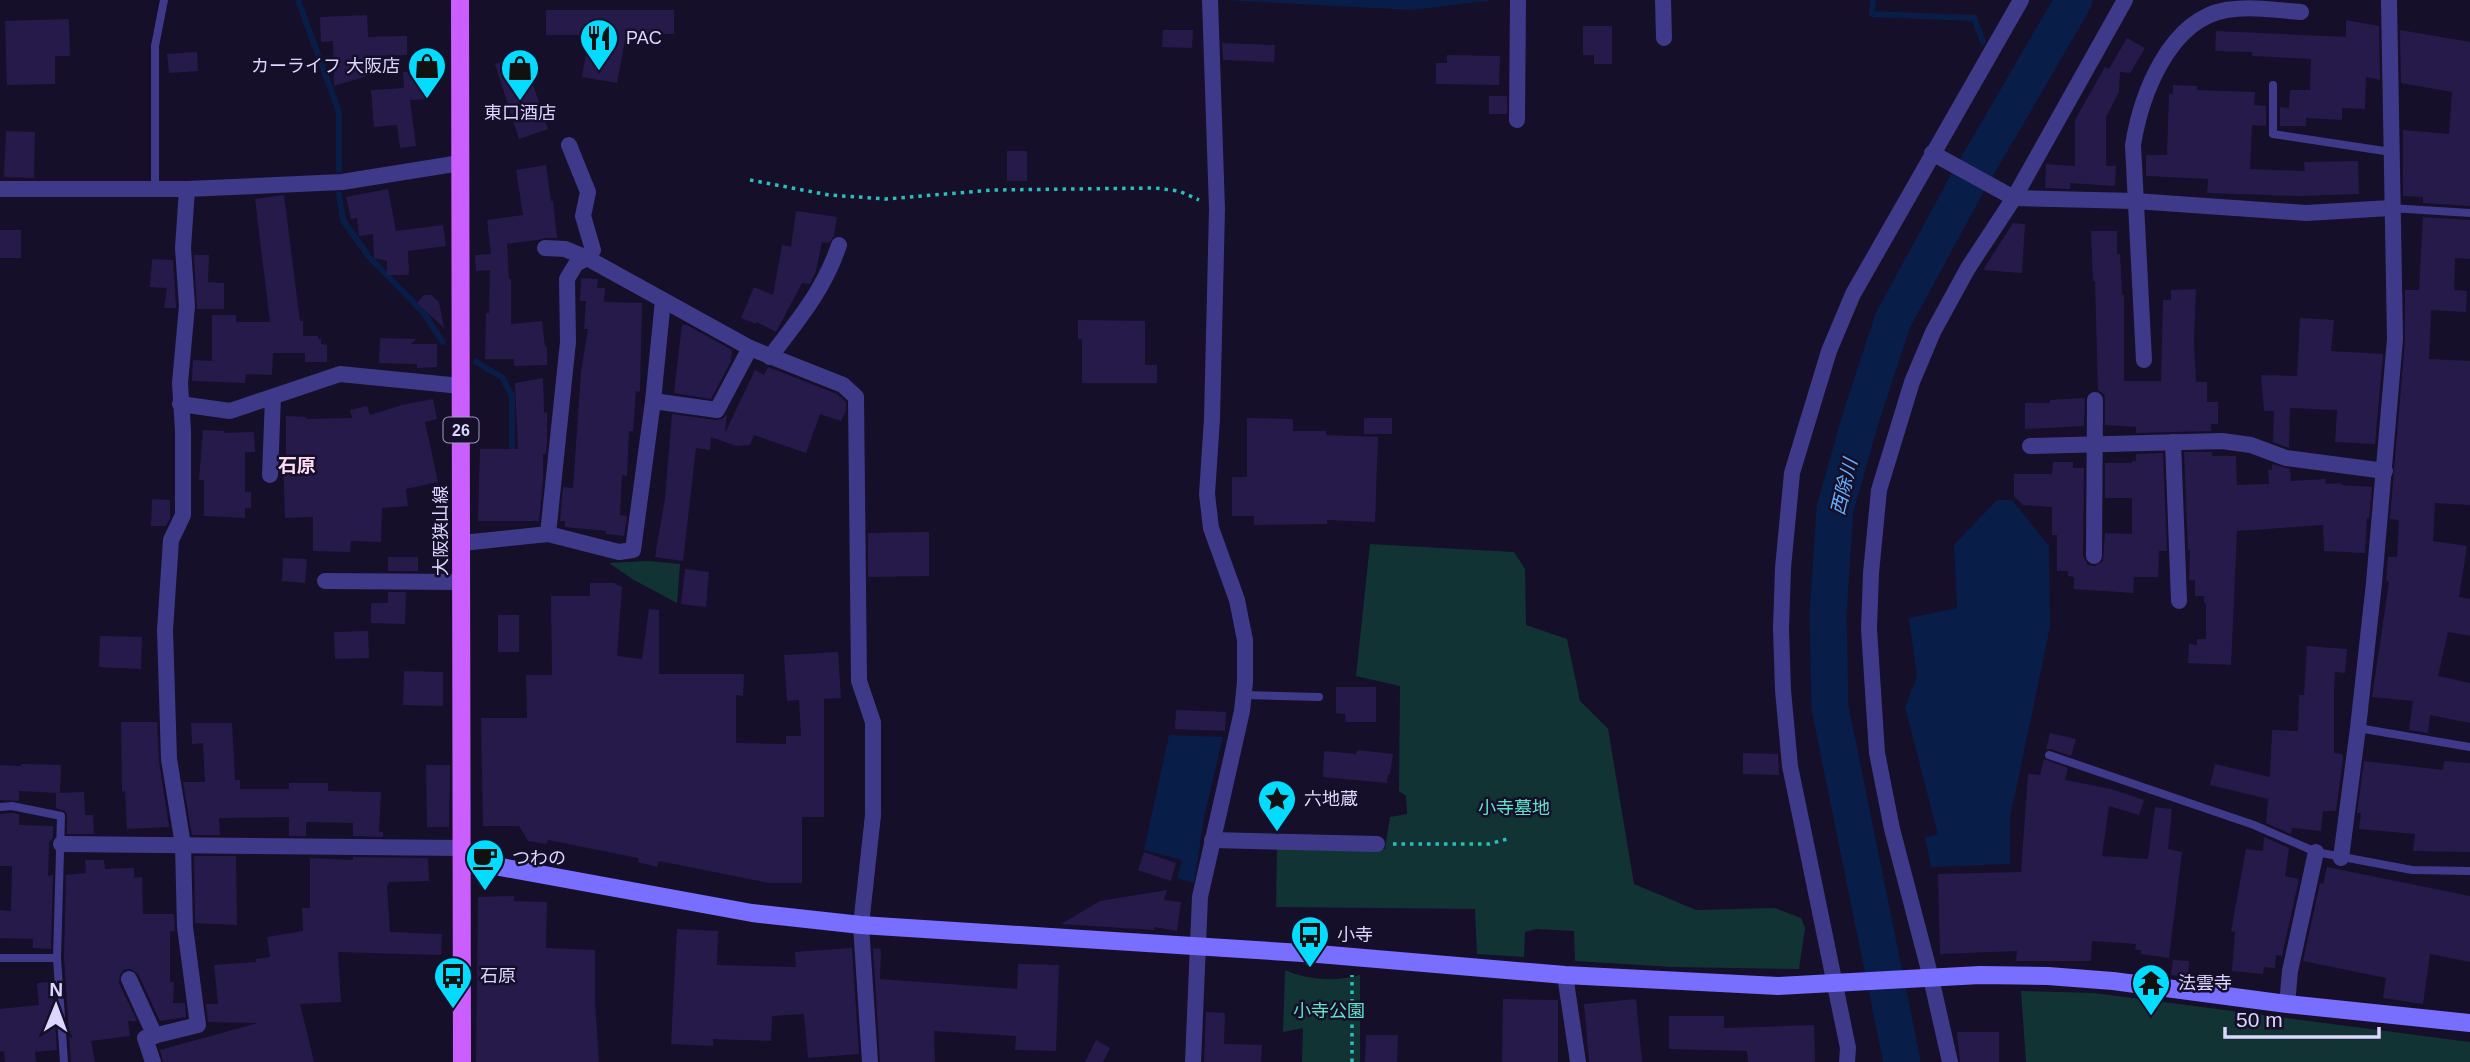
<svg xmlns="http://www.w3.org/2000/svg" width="2470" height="1062" font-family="Arial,'Noto Sans JP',sans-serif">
<rect width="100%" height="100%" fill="#150f29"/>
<!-- green -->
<g fill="#123333">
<path d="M1370 544 1514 552 1525 569 1526 625 1567 639 1580 701 1608 729 1634 884 1696 910 1775 908 1801 918 1805 928 1799 969 1673 967 1575 961 1574 931 1536 929 1525 932 1524 957 1477 954 1475 909 1276 907 1277 848 1385 849 1390 817 1407 814 1406 796 1399 791 1400 686 1356 676Z"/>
<path d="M648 561 680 564 677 603 634 580 609 563Z"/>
<path d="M1285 970C1307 980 1336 982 1360 975V1062H1302L1303 1028 1283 1032Z"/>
<path d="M2021 991 2094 993 2470 1042V1062H2026Z"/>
</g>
<!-- water -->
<g fill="#091d49">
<path d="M1225 0H1494L1412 10Z"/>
<path d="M1997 500H2012L2049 546 2050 627 2010 818V864L1931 867 1925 837 1938 835 1905 707 1917 676 1909 618 1957 608 1954 545Z"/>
<path d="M1169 735 1223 737 1204 818 1194 883 1177 878 1182 860 1144 850Z"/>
</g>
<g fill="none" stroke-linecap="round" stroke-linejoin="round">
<!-- stream -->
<g stroke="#091d49" stroke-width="6">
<path d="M298 0 339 112V170"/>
<path d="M1873 0 1872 14 1974 18 1983 42"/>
<path d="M339 194 343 220 369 257 423 312 443 342"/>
<path d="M476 362 502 377 512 396V456"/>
</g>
<!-- river -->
<path stroke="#091d49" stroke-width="37" d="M1902 1062 1830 708 1828 615 1835 509 1861 417 1893 320 1968 182 2074 0"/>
</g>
<!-- building -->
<g fill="#261a4b">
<path d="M546 10H674V34H626L617 83 582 77 589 35H546Z"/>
<path d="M367 15 368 37 407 36V55L369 56 370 75 334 86 333 41 321 42 320 17Z"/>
<path d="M69 19 70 56H55V84L7 85 5 21Z"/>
<path d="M2346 20 2379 26 2380 80 2366 77 2365 109 2342 108V120L2306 118V126H2280V107L2289 108 2290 90H2310L2311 59 2252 56V52L2215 51 2216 31 2346 37Z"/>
<path d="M1583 26H1612V64H1594V55H1583Z"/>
<path d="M1163 30H1193L1192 48 1162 47Z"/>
<path d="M2400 30 2470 42V206L2423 203V197L2403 196V130L2449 134 2452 92 2401 83Z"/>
<path d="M2127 38 2145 48 2130 73 2120 72 2119 92 2106 117V166H2116L2115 186 2070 183V189L2045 188 2046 164 2075 166V120L2105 67 2109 69Z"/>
<path d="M1222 43 1275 45 1274 62 1223 60Z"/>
<path d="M197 52 198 71 169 73 167 54Z"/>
<path d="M523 55 548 129 519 139 495 64Z"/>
<path d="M1447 55 1500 56 1499 85 1436 84V63H1447Z"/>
<path d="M428 71 429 99 410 100 416 146 400 148 397 125 374 127 371 90 404 88 403 72Z"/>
<path d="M2173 85 2197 86V90L2255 92 2254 105 2266 106V126L2252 125 2250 169 2305 171 2304 162 2358 161 2359 194 2299 196 2207 193 2208 179 2146 176V155H2167L2169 94H2173Z"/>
<rect x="1489" y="96" width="18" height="18"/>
<path d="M6 131 35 132 34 178 4 177Z"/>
<rect x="1007" y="151" width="20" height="30"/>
<path d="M546 165 551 201H553L557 238H545L538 240 507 244 509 279H511V324L542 321 545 347 547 346V365L514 366V359H485L486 313H489L490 270 476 271 475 255 491 254 487 220 523 215 516 170Z"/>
<path d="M388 189 396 231 443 225 446 246 408 251 409 275H387V261L374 258 373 234 359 236 357 218 351 219 346 197Z"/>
<path d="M284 195 300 321H303V336H318V339H321V344L327 345V362H305V353H273L272 375 246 374 245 383 192 381 193 360 212 361V315H236V322H270L255 199Z"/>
<path d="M796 211 837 217 834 236 829 243 822 242 816 271 810 284 802 283 776 332 757 322 756 324 741 318 754 287 773 295 782 245 791 247Z"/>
<path d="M2423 217 2470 220V259L2455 258 2454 290 2467 291 2466 312 2431 310 2429 359 2470 361V505L2435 503 2433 541 2467 546 2459 597 2470 599V636L2448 632 2438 676 2470 683V723L2430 715 2428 733 2409 730 2413 701 2372 697 2389 582 2386 581 2388 557H2397L2399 520 2390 519 2405 340V290H2419Z"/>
<path d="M2013 223 2025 224 2022 273 1983 270Z"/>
<rect x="0" y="230" width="21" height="28"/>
<path d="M2091 231H2117V254H2120L2122 295H2124V381H2161L2163 300H2171V290L2196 289 2194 342 2196 382H2207V402H2218V424H2211V431L2136 433V427L2105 425V399L2104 394 2098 390 2095 281H2093Z"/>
<path d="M194 255H209L208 282 224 283V309H197Z"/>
<path d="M152 259 173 260 176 308H164L167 288 150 287Z"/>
<path d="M581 278 598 279 597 288H605L604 302 642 303 640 392 636 391 633 431H629L627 476 622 475 620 515 627 516 624 536 606 534V531L565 527V521H560L563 487 573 488 581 372 588 329H584L586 301H580Z"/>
<path d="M424 295H431L439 302 444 328 417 303Z"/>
<path d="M2300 318 2334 320 2331 351 2383 354 2375 444 2335 442 2337 410 2290 408 2289 448 2273 442 2274 411H2264L2261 375 2297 376Z"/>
<path d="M1078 320 1145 321V365H1157V383H1082V339H1078Z"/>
<path d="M682 325H687L732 350 731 361 711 399 674 393Z"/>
<path d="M380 338 416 339 411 344H437V367L417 368V364L379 363Z"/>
<path d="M768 367 837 394 846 402V410L841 421 820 414 806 453 754 435 750 445 736 446 711 437 710 450 696 448 683 561 655 557 665 498 672 414 716 420 722 419 727 414 725 433 755 370 764 375Z"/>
<path d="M543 378 544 413 547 412V443L546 454H543V480L539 521H478L480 449H518L515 383Z"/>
<path d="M2085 398 2084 426 2025 429V403H2050V400Z"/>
<path d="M433 399 437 419 425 422 438 482 406 489 408 506 382 508 381 542 351 541 350 552 313 551V517L285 518 283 458H286V416L306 417V419L352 418 350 410 367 406 370 415 402 405Z"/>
<path d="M1247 418 1293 419V431H1326V435L1378 437 1375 522 1327 520V524L1254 525V516H1232V477H1247Z"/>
<rect x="1364" y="418" width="28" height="16"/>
<path d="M203 430 224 431V433L254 432 255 452H245V492H251V508H245V518L204 516V480H199Z"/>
<path d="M2184 452H2212V456H2236L2237 485 2269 484 2268 470H2272V464L2290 469 2291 481 2325 479 2326 484 2341 483V485L2372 487 2369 518H2367L2365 553 2324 551 2323 525 2237 531 2231 665 2188 663 2189 644 2197 645V639H2206V603H2204V596H2195V580H2189L2190 550H2188Z"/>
<path d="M2163 453 2167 551H2159L2158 577H2134L2133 593 2074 589V577L2068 576V571H2057V535H2052V507L2023 505 2014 496V474H2052L2053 462H2073V468H2084L2083 556 2088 565 2095 566 2103 561 2105 533 2132 534V498H2105V463H2132V461H2136V454Z"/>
<path d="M152 499 170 500V519L166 526H151Z"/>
<path d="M929 532V576L868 577V533Z"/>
<rect x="388" y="557" width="30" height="14"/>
<path d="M283 558 307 559 305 583 282 581Z"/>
<path d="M685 569 709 572 706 607 681 604Z"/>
<path d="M590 583H614L622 587 617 656 642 659 649 609 659 610V674H744L743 696 736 695V743L786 744V736H801L799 700 787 701 784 655 838 652 841 698 824 699V817H802V883H769L659 861 657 867 638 862V858L548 840 546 844 528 841 519 826H483L481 718H527L526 675H552L551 596H590Z"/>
<path d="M388 592H406L405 624 371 623V603H388Z"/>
<rect x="498" y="615" width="21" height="37"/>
<path d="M368 631 369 658 335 659 334 632Z"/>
<path d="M100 636 142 637 141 669 99 667Z"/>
<path d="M2307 646 2347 649 2345 673 2335 672 2334 691V753L2342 754 2343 758 2336 811H2323L2321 831 2292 828 2291 834 2266 823 2268 799 2210 785 2215 764 2270 777 2272 730 2298 731 2299 695H2304Z"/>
<path d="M404 671 443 672V706L403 705Z"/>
<path d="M1336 687H1376V722H1346L1345 714 1336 713Z"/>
<path d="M1176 710 1226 712 1225 731 1175 729Z"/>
<path d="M121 722H157L159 761 169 827 127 829 125 791 122 792Z"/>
<path d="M191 723H232L235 780H240V789H289V783H328V791L381 792 379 832H383V837L353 836V823L306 822V836H289V817L219 818 220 835H192L183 782H205L203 743 192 744Z"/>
<path d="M2050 733 2076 739 2071 756 2051 749H2046Z"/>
<path d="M1357 750 1393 754 1390 774H1388L1387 783 1323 777 1324 751 1356 754Z"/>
<path d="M1743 753 1778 754 1779 775 1743 774Z"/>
<path d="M2044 759 2068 768 2065 780 2111 789 2144 800 2139 815 2109 806 2102 856 2148 859 2155 807 2172 809 2168 849 2182 852 2169 958 2141 954V950H2135L2136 944 2092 941 2091 961H2016L2017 951 1940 954 1938 874 2021 872 2028 774 2040 775Z"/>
<path d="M2364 761 2443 770 2444 761 2470 763V852L2413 851 2415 834 2359 829 2361 813H2357Z"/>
<path d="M21 764 61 765 60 793 84 792 85 815H93L94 834H67V814L65 811 56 808V793H59L19 791V801L0 800V765L21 766Z"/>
<path d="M426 765H450L449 827H427Z"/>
<path d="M12 813 19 814V825L53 826V838L49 842 48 876 53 875 51 949 33 948V939L0 938V910L11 911 12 866H0V814Z"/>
<path d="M2264 837 2289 848 2285 876 2299 879 2282 956 2276 955 2275 968 2264 967 2263 974 2232 971 2235 932 2231 931 2246 849 2263 851Z"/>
<path d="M1144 852 1176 863 1171 881 1138 870Z"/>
<path d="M194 856H236L237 925 195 923Z"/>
<path d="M353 857 428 858 429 881 389 882 387 886 390 932 442 934 441 955 338 952 341 1002 300 1004 314 1062H163L160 1050 258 1023 208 1022 206 1004H218L214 965 256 962V959L270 957 267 937 303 931 302 908H310V858L353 860Z"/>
<path d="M85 860H104L105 869 134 868V878L142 877 143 914H174L175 931H170V982H174L173 1003H185L186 1017 160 1021 138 974 131 969H125L120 974 119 983 137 1021H128L130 1036 91 1041 95 1062H71L64 958 66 875 86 873Z"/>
<path d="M2327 867 2470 896V962L2430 954 2423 1004 2383 998 2386 978 2303 961 2320 883 2323 884Z"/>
<path d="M1167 890 1164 900 1181 902 1177 931 1154 927V930L1061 924 1100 901Z"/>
<path d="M514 896V901L547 902 546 948 595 950V1001L599 1062H476L478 897Z"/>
<path d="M677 929 718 931 717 965 796 967 795 952 852 948 859 1054 808 1058 804 1014 772 1016 771 1041 713 1039V1046L671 1044Z"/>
<path d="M873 948 881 949 880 979 1017 989 1018 964 1059 965 1056 1051 1015 1050 1016 1036 934 1031 935 1062H880Z"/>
<path d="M2173 960 2189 961 2188 977 2171 975Z"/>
<path d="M52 982 57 1050 35 1052 36 1062H5L4 1051 0 1052V1009L39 1005 37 983Z"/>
<path d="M1503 999 1558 1000V1062H1502Z"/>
<path d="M1636 999 1642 1062H1589L1584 1004Z"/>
<path d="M1206 1012 1225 1013 1224 1044 1262 1045 1261 1062H1204Z"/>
<path d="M1669 1016H1724V1028L1814 1025 1815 1062H1748L1747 1051 1669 1049Z"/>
<path d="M1957 1032H1999V1062H1960Z"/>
<path d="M1366 1035H1398L1397 1062H1365Z"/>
<path d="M1096 1040 1110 1048 1103 1062H1085Z"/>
</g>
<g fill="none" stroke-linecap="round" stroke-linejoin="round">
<!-- path -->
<g stroke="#2bbfbc" stroke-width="3.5" stroke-dasharray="3.5 5" stroke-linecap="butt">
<path d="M750 180 829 195 886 199 993 190 1155 188 1179 191 1199 200"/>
<path d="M1393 844H1489L1511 838"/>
<path d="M1352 1062V975"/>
</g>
<!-- lane -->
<g stroke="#3f3989" stroke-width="8">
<path d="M2273 85V134L2391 152"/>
<path d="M155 188V46L164 0"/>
<path d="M2391 208 2470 213"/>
<path d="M1244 695 1319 697"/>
<path d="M2358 728 2470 747"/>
<path d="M2049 755 2254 825 2316 852 2412 870 2470 871"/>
<path d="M0 807 12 806 61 816 57 958 64 1062"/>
<path d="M0 958H57"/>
</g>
<!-- street -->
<g stroke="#3f3989" stroke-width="16">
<path d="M1663 0 1664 38"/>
<path d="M1517 120 1518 0"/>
<path d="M1932 153 2014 198 2135 201 2306 213 2391 208"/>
<path d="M0 189H187L342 182 460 163"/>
<path d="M545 248 565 249 587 258 750 348 843 385 856 397 859 681 873 722V815L861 925 870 1062"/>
<path d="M770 357C798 320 824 290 839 245"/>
<path d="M2144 360 2133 145C2141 95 2169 20 2226 10 2251 6 2276 10 2301 12"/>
<path d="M653 401 717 410 750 348"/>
<path d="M180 404 230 411 340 374 461 386"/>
<path d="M2173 442 2179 601"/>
<path d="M2030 446 2222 441 2251 445 2286 458 2385 471"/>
<path d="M270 475 273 397"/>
<path d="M548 534 568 342 567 279 576 264 587 258 593 250 583 216 588 192 569 145"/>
<path d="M462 543 548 534 619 552 633 550 653 401 663 300"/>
<path d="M2094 556 2095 400"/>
<path d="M325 581 462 582"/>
<path d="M1212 840 1377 844"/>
<path d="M61 844 462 848"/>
<path d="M2341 858 2358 728 2374 583 2395 339 2389 0"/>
<path d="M1565 975 1578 1062"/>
<path d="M129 979 155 1036"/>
<path d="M2287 1004 2290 971 2316 852"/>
<path d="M153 1062 145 1038 198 1025 185 927 183 845 169 759 165 630 171 540 183 515V431L180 383 187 306 183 248 187 189"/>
<path d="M1193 1062 1200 897 1242 711 1245 682V640L1237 600 1211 528 1207 494 1212 419 1217 209 1210 0"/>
<path d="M1847 1062 1848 1048 1790 766 1783 690 1781 629 1783 568 1792 473 1829 351 1853 294 2021 0"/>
<path d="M1950 1062 1931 978 1892 829 1877 753 1869 629 1871 573 1879 490 1912 382 1933 332 1968 268 2014 198 2125 0"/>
</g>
<!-- secondary -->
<path stroke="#786eff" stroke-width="18" d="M462 860 752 913 861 925 1318 954 1565 975 1778 986 1980 975 2048 976 2113 981 2287 1004 2470 1023"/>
<!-- primary -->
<path stroke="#ca5eff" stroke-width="18" d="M460 0 462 1062"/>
</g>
<!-- icons -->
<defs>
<symbol id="restaurant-pin" viewBox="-11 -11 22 30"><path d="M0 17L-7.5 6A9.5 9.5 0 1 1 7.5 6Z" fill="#03dbff" stroke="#150f29"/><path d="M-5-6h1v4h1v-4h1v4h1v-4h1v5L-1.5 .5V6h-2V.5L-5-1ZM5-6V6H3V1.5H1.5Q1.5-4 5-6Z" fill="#111"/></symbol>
<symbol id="shop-pin" viewBox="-11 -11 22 30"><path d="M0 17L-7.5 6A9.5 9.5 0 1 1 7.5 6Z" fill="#03dbff" stroke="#150f29"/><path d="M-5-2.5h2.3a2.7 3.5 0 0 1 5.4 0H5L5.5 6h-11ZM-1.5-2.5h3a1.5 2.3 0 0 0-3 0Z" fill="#111"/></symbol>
<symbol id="sight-pin" viewBox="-11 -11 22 30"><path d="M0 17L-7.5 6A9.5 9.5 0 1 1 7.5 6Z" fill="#03dbff" stroke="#150f29"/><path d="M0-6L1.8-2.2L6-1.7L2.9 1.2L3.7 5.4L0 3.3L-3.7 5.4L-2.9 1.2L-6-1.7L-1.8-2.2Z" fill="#111"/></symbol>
<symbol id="cafe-pin" viewBox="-11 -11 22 30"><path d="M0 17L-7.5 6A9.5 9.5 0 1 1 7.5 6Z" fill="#03dbff" stroke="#150f29"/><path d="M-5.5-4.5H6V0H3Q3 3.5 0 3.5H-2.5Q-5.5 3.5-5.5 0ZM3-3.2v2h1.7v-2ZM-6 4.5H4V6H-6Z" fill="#111"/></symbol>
<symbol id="bus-pin" viewBox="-11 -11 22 30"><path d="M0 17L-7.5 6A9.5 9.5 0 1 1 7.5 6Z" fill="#03dbff" stroke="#150f29"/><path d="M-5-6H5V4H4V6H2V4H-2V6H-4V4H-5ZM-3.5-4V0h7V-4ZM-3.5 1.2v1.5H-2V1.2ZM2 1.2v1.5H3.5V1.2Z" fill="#111"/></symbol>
<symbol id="temple-pin" viewBox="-11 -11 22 30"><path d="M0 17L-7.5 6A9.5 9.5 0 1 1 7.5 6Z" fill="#03dbff" stroke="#150f29"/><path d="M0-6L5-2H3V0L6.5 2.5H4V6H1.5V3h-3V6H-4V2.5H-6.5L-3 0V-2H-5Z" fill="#111"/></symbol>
</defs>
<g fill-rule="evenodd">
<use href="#restaurant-pin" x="577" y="16" width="44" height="60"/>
<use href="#shop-pin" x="405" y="44" width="44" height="60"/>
<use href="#shop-pin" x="498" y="46" width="44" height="60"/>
<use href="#sight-pin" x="1255" y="777" width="44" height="60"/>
<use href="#cafe-pin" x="463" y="836" width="44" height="60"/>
<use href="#bus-pin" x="1288" y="913" width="44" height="60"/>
<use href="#bus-pin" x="431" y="954" width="44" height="60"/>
<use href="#temple-pin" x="2129" y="961" width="44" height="60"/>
</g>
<g text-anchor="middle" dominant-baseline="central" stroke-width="5" stroke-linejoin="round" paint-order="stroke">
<!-- shield labels -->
<rect fill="#150f29" stroke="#a19bbf" stroke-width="2" x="443.5" y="417.5" width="35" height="25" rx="5"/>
<g font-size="16" font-weight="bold" fill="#ddd7ff">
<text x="461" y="430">26</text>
</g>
<!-- poi labels -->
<g font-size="18" fill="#ddd7ff" stroke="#150f29" text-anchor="start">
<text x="626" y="38">PAC</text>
<text x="400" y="66" text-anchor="end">カーライフ 大阪店</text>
<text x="520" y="113" text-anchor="middle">東口酒店</text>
<text x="1304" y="799">六地蔵</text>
<text x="512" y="858">つわの</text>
<text x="1337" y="935">小寺</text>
<text x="480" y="976">石原</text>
<text x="2178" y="983">法雲寺</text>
</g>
<!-- street labels -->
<g font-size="18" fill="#ddd7ff" stroke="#150f29">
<text transform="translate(441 531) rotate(-90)">大阪狭山線</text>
</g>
<!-- park labels -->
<g font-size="18" fill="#5ee4c9" stroke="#150f29">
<text x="1514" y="808">小寺墓地</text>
<text x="1329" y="1011">小寺公園</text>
</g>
<!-- neighbourhood labels -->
<g font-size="19" font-weight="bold" fill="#ffd9f0" stroke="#150f29">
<text x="297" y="465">石原</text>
</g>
<!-- water labels -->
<g font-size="19" font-style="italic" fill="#65b1ff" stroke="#150f29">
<text transform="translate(1844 487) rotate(-76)">西除川</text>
</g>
</g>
<!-- north arrow -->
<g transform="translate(56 1006) rotate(1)" stroke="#150f29" stroke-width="5" paint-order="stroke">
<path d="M0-5L12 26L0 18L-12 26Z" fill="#ddd7ff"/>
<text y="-10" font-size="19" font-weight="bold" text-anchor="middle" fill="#ddd7ff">N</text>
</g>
<!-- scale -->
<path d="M2225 1027v10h154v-10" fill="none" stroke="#ddd7ff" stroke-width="3.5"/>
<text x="2236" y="1027" font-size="21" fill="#ddd7ff" stroke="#150f29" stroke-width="5" paint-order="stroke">50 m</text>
</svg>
